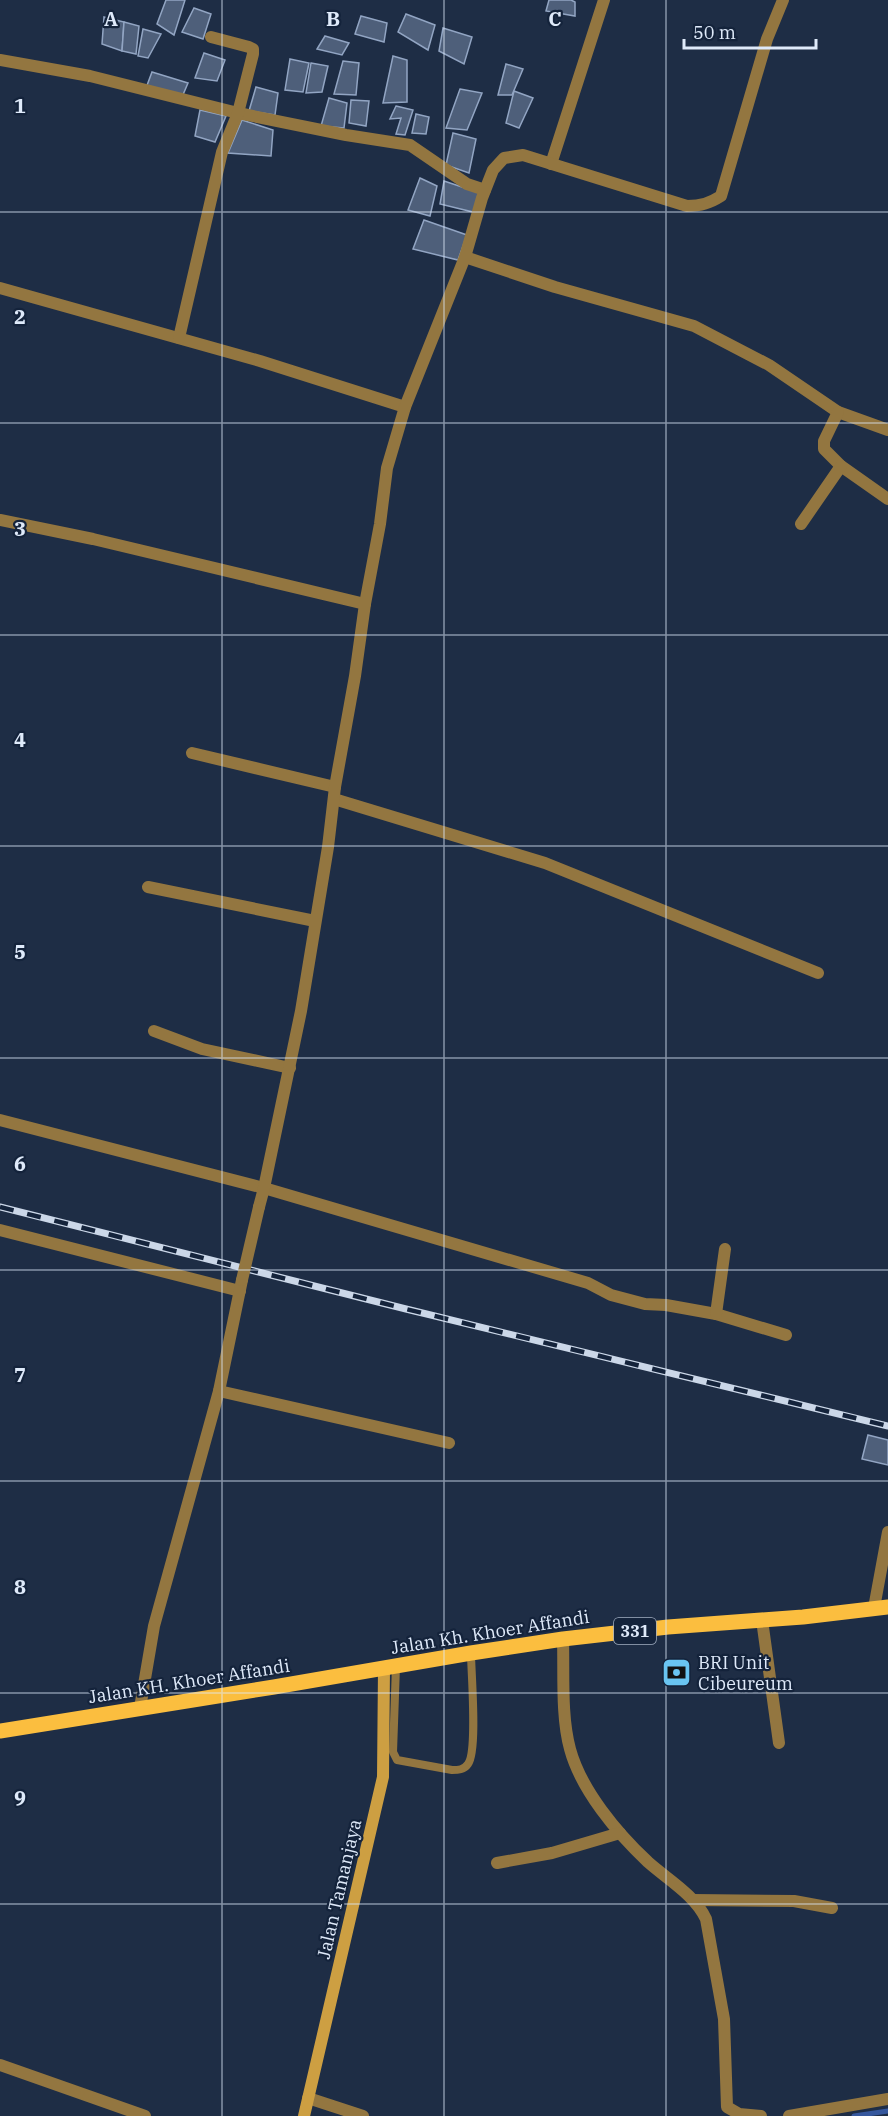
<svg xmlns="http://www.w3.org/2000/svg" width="888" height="2116" font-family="'IBM Plex Serif',serif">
<rect width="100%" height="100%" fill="#1e2d45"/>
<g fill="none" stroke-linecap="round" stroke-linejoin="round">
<!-- stream -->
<path stroke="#36589e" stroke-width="5" d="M854 2116 888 2111"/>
</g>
<!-- building -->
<g fill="#4e5f7a" stroke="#92a5c3" stroke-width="1.5">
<path d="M166 0H185L174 35 157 24Z"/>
<path d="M549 0H571L575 2V16L546 11Z"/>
<path d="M194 8 211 14 203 39 182 32Z"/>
<path d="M406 14 435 25 428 50 398 32Z"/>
<path d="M361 16 387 23 384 42 355 34Z"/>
<path d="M104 17 124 22 122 51 102 44Z"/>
<path d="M124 22 139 26 136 54 122 51Z"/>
<path d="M443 28 472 37 464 64 439 51Z"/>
<path d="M143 29 161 34 148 58 138 56Z"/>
<path d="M325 36 349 43 342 55 317 49Z"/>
<path d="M204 53 225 60 217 81 195 78Z"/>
<path d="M393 56 407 60V102L383 103Z"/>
<path d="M290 59 309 63 303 92 285 90Z"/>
<path d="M343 61 359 63 356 95 334 94Z"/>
<path d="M311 63 328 66 322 92 306 93Z"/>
<path d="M506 64 523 69 512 95H498Z"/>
<path d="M152 72 188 83 182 97 146 88Z"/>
<path d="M256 87 278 93 275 115 249 111Z"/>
<path d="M460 89 482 93 467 130 446 128Z"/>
<path d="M514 91 533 98 519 128 506 123Z"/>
<path d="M329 98 347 103 344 128 321 126Z"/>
<path d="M351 100 369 101 366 126 349 123Z"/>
<path d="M396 106 413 110 405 135 396 134 401 118 390 119Z"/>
<path d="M200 110 226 116 215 142 195 136Z"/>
<path d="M416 114 429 117 426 134 412 133Z"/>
<path d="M242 120 273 130 271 156 228 153Z"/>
<path d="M453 133 476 139 469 173 446 165Z"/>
<path d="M420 178 437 186 430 216 408 210Z"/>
<path d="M444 181 480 193 473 212 440 204Z"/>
<path d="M424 220 467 235 458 260 413 249Z"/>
<path d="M868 1435 888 1440V1465L862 1459Z"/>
</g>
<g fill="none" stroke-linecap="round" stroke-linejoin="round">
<!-- lane -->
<path stroke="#937640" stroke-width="8" d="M396 1666 393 1752 397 1760 452 1770C458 1770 464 1770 468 1764 478 1751 471 1672 471 1653"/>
<!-- street -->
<g stroke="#937640" stroke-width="12">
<path d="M0 60 90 76 238 113 346 135 410 145 467 184 485 190"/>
<path d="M551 164 604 0"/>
<path d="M465 257 555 287 694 326 769 365 838 412 888 430"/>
<path d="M0 288 260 361 405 407"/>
<path d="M179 338 222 152 238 113 253 54V49L249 47 211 37"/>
<path d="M838 412 824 441V449L841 466 888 499"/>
<path d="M0 520 93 539 365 604"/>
<path d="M801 524 841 466"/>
<path d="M192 753 335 787"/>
<path d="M334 799 545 863 818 973"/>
<path d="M148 887 315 921"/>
<path d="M154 1031 202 1049 290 1068"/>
<path d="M0 1120 264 1188 588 1283 611 1295 645 1304 666 1305 716 1314 786 1335"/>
<path d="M259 1207 264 1188 301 1011 328 847 335 787 355 676 365 604 380 524 387 468 405 407 465 257 482 198 493 170 504 158 523 155 687 206C701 206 710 203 721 196L767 39 783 0"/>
<path d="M0 1230 240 1291"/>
<path d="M716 1314 725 1249"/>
<path d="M219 1391 449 1443"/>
<path d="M874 1608 888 1532"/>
<path d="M762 1620 779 1743"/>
<path d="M563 1639C564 1674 561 1716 570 1749 581 1790 617 1833 648 1862 667 1879 695 1895 706 1919L724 2019 727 2107 739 2114 761 2116"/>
<path d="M140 1708 154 1626 219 1391 242 1280"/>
<path d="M497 1863 552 1853 620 1833"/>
<path d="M693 1900 794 1901 832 1908"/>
<path d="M0 2065 145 2116"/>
<path d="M308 2098 363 2116"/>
<path d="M789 2116 888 2099"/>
</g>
<!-- secondary -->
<path stroke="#cd9f42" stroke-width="12" d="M304 2116 383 1777 384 1668"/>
<!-- primary -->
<path stroke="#fbbe3f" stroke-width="15" d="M0 1731 274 1687 471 1653 563 1639 668 1627 803 1617 888 1607"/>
<defs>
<path id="rail" d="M0 1207 406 1309 888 1426"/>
</defs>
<!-- rail casing -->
<use href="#rail" stroke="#cbd7e8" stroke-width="7"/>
<!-- rail -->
<use href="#rail" stroke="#14233b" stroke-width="4.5" stroke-dasharray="14" stroke-linecap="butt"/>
<!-- street-bridge -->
<path stroke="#937640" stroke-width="12" d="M242 1280 259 1207"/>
</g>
<!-- grid -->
<path fill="none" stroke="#dfeafa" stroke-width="1.5" stroke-opacity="0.55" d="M222 0V2116M444 0V2116M666 0V2116M0 212H888M0 423H888M0 635H888M0 846H888M0 1058H888M0 1270H888M0 1481H888M0 1693H888M0 1904H888"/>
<!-- icons -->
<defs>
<symbol id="bank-square" viewBox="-11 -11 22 22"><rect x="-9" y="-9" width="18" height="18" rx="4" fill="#69c4f1" stroke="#14233b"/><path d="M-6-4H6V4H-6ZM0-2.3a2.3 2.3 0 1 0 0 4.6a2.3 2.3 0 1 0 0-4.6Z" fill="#111"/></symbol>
</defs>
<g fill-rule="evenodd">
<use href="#bank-square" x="660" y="1656" width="33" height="33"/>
</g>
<g text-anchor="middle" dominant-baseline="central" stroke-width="4.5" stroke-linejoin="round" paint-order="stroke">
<!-- shield labels -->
<rect fill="#14233b" stroke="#a2aec1" stroke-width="1.5" x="614" y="1618" width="42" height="26" rx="4.5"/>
<g font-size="16" font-weight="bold" fill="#dfeafa">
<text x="635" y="1631">331</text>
</g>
<!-- street labels -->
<g font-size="18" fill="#dfeafa" stroke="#14233b">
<text transform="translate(490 1632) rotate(-9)">Jalan Kh. Khoer Affandi</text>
<text transform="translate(189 1681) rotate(-9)">Jalan KH. Khoer Affandi</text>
<text transform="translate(339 1889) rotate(-77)">Jalan Tamanjaya</text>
</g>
<!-- poi labels -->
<g font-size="18" fill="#dfeafa" stroke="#14233b" text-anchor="start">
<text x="698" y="1662">BRI Unit<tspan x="698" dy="21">Cibeureum</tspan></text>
</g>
</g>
<g font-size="20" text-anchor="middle" font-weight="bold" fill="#dfeafa" stroke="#14233b" stroke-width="4.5" stroke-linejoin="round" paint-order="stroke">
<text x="111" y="26">A</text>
<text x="333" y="26">B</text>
<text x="555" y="26">C</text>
<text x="20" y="113">1</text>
<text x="20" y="324">2</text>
<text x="20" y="536">3</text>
<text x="20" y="747">4</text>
<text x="20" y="959">5</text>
<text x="20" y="1171">6</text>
<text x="20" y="1382">7</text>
<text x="20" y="1594">8</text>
<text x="20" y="1805">9</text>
</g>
<!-- scale -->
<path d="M684 39v9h132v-9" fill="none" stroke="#dfeafa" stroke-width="3"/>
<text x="693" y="39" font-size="18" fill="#dfeafa" stroke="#14233b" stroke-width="4.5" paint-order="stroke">50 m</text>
</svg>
